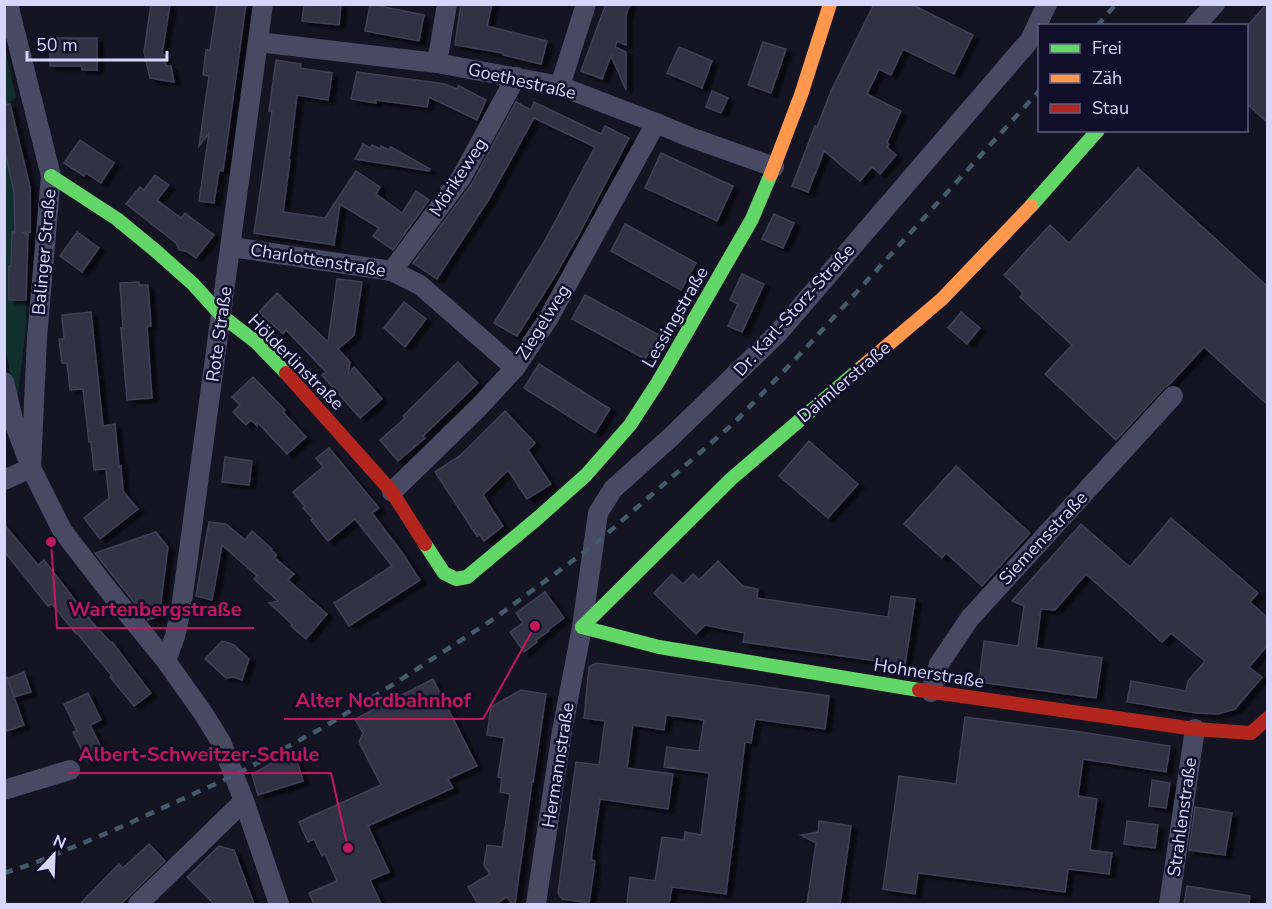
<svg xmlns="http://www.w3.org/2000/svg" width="1272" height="909" font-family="'Nunito Sans',sans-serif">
<defs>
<filter id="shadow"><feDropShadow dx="6" dy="4" stdDeviation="1.5" flood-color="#0009"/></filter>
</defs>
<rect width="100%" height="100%" fill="#151423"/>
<!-- green -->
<path fill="#11302d" d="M4 43 16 98 10 102 20 136 21 150 32 197V232L28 233 26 325 17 404 4 344Z"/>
<!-- building -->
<g fill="#333245" stroke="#413f58" stroke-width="1.5" filter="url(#shadow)">
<path d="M151 4H170L162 54 165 55 166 66H171L174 82 150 78 144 52Z"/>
<path d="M217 4H246L223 171 219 170 214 203 199 201 209 133 199 146 209 76 203 75 206 50H210Z"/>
<path d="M304 4H341L339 25 302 21Z"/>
<path d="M370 4 424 15 419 41 365 31Z"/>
<path d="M461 4H492L487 26 547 41 541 64 503 55V53L455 45Z"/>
<path d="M606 4H630L626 15V45L617 41 615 47 626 52V90L611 56 602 79 581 71Z"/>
<path d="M874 4H911L973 35 954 74 903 49 891 75 879 69 867 94 901 111 887 142 889 144 887 147 896 155 880 174 872 167 860 181 824 151 808 192 792 186 815 126 817 127 831 91Z"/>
<path d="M1267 4H1268V123L1246 103V27Z"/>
<path d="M50 38H97V70H82V66H50Z"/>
<path d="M763 42 786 49 771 93 748 85Z"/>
<path d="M679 47 712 61 702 88 667 73Z"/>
<path d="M276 60 301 64 300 68 332 73 328 100 297 95 289 160H290L283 212 325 218 356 171 380 187 376 194 402 213 416 191 429 200 393 250 373 236 379 228 340 204 334 245 254 233 272 111H269Z"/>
<path d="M357 72 445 84 457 89 459 86 486 100 477 120 429 97 427 107 376 100V103L351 99Z"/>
<path d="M712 91 728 98 721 113 706 107Z"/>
<path d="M516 102 531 110 534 102 601 134 605 126 629 138 578 236 553 279 517 336 494 323 543 244 595 147 534 118 489 199 437 279 413 263 471 185Z"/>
<path d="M10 104 30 187V232L21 233 28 234 26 300H9V266H11L12 232H15L14 192 4 147V105Z"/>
<path d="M80 140 114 163 101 183 86 173 84 176 64 163Z"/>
<path d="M363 144 370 148 372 145 380 149 381 146 389 150 391 147 430 169 429 171 355 159Z"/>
<path d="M661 153 733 186 717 221 645 188Z"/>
<path d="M1138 168 1268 287V405L1204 347 1170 384 1164 388 1116 440 1045 374 1072 345 1020 297 1023 293 1004 275 1050 225 1069 243Z"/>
<path d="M155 175 169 185 157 200 181 218 185 213 214 235 196 258 186 251 179 250 176 243 126 204 140 187 144 190Z"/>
<path d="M774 214 794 223 783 248 762 239Z"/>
<path d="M625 224 696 263 681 290 611 251Z"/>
<path d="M77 232 99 248 82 272 60 256Z"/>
<path d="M742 274 764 284 742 332 728 326 738 304 730 300Z"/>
<path d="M337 279 362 282 354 335 338 349 350 362 348 375 354 367 382 399 360 418 322 375 326 372 286 330 283 334 259 312 277 293 328 342Z"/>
<path d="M139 282V285H148L151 326H147L152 398 127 400 121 328H123L120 283Z"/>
<path d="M585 295 659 335 645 359 572 319Z"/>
<path d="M404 302 426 319 405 347 384 328Z"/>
<path d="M91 312 103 426 115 424 119 467 121 466 123 491 138 509 100 539 84 518 109 498 106 469 94 470 91 442H89L83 389 70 390 67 363H62L59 339H64L62 315Z"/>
<path d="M961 312 980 328 967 344 948 328Z"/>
<path d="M458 362 478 383 423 436 425 438 398 461 380 440 405 418 403 416Z"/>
<path d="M539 364 610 409 595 433 524 388Z"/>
<path d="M253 377 285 410 283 412 306 437 287 454 257 422V426L251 420 246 425 233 412 240 405 232 397Z"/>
<path d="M505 411 535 443 528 450 551 484 527 499 508 470 483 495 503 526 484 541 479 534 477 536 435 472 461 455Z"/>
<path d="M809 441 858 484 828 518 779 476Z"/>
<path d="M329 448 379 508 372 513 401 551 420 580 349 626 334 603 392 566 355 519 328 541 311 520 313 519 303 508 305 507 293 492 323 467 316 458Z"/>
<path d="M225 457 252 461 249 485 222 482Z"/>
<path d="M956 466 1030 533 982 586 946 553 942 558 904 524Z"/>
<path d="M1171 518 1258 593 1250 602 1268 618V645L1249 667 1262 677 1235 709 1218 714 1197 713 1127 702 1131 681 1186 691 1188 681 1205 661 1171 633 1162 642 1086 574 1055 610 1041 609 1036 648 1102 658 1096 698 979 682 984 641 1018 646 1024 606 1012 601 1081 524 1130 567Z"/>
<path d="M209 522 226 524 245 540 252 531 272 549 271 550 277 555 274 557 294 574 288 580 327 614 306 639 291 626 292 624 269 603 278 601 254 579 257 576 222 545 212 600 196 596Z"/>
<path d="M4 524 38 565 44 560 92 622 111 643 112 642 151 693 134 706 110 677 112 676 77 633 76 634 52 604 48 606 4 551Z"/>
<path d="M156 532 168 547 159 617 148 620 95 553Z"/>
<path d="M718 561 743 586 758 589 757 598 888 617 891 596 915 599 905 665 743 642 745 633 705 625 696 634 654 593 672 574 683 584 693 574 699 580Z"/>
<path d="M545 592 564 618 548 630 549 631 536 640 537 642 524 652 510 632 523 623 516 613Z"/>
<path d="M222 641 234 645 249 659 242 680 234 677 226 678 205 659Z"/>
<path d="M596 663 829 696 825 729 755 719 751 743 745 742 726 894 672 887 669 904H627L630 877 655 881 662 837 684 840 685 832 701 835 709 773 664 767 667 747 699 751 704 720 666 715 664 730 633 725 627 768 673 774 668 809 600 799 591 860 595 861 589 903 562 899 558 893 576 762 599 765 605 721 584 718 589 667Z"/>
<path d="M24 672 31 692 14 697 7 679Z"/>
<path d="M4 677H7L24 725 7 731 4 723Z"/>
<path d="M433 679 477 766 448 779 453 788 368 826 389 872 370 880 381 904H314L309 893 337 881 325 854 322 856 314 839 308 842 299 822 381 785 359 742 363 733 355 719Z"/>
<path d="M521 690 546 694 533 782H532L515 904H512L507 897 495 904H478L468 887 490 874 484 865 487 845 502 847 510 794 500 792 502 778 498 777 504 738 487 735 491 707Z"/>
<path d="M88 693 101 720 90 725 104 753 87 761 73 732 77 731 64 704Z"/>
<path d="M965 717 1081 732 1170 746 1166 772 1083 759 1078 796 1097 799 1090 850 1112 853 1109 874 1068 869 1065 892 918 873 915 894 883 889 899 776 956 784Z"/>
<path d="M294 751 303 781 258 795 252 774Z"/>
<path d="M1152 780 1170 783 1166 808 1149 806Z"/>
<path d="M1195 807 1232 813 1225 855 1189 850Z"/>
<path d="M819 821 851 826 840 904H807L816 843 801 835 818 832Z"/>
<path d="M1127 821 1158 825 1155 848 1124 844Z"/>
<path d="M149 844 165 861 121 904H80L119 864 123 868Z"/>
<path d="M219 846 234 850 254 904H214L187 877Z"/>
<path d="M1187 886 1250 896 1249 904H1184Z"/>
</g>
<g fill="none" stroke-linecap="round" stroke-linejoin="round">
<!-- street -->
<g stroke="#484a64" stroke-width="20">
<path d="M1195 26 1215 4"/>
<path d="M258 42 437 63 560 86 656 123 687 136 774 167"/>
<path d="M437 63 447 4"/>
<path d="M560 86 586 4"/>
<path d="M231 247 392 271 420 285 515 368"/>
<path d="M392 271 461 178 516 77"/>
<path d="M4 382 13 419 31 468 62 530 105 586 166 661 203 713 221 742 244 801 279 904"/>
<path d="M4 480 31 468 37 338 51 176 8 4"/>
<path d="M392 492 479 407 515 368 548 319 656 123"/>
<path d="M166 661 175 636 181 609 263 4"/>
<path d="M931 692 939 664 970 618 1173 396"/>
<path d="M4 790 70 770"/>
<path d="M138 904 244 801"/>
<path d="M536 904 562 731 582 627 598 513 613 489 672 436 779 332 1030 40 1047 4"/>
<path d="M1169 904 1195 729"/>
</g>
<!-- fast -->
<g stroke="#63d668" stroke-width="14">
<path d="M51 176 117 219 157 252 193 284 222 316 256 342 286 373"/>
<path d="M1031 206 1098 130"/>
<path d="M425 544 444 573 456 579 467 577 539 517 586 475 630 425 658 382 752 219 771 174"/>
<path d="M582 627 731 479 863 366"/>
<path d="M582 627 659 647 919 690"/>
</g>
<!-- slow -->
<g stroke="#ff974d" stroke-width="14">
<path d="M771 174 801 95 830 4"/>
<path d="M863 366 942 299 1031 206"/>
</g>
<!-- jam -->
<g stroke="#b3261e" stroke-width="14">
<path d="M286 373 392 492 425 544"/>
<path d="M919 690 1195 729 1251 733 1268 718"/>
</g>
<!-- rail -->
<g stroke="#415b6b" stroke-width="4.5" stroke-dasharray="9 8" stroke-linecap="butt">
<path d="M1097 26 1116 4"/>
<path d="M4 873 32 864 112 831 235 775 324 727 394 684 495 618 594 545 734 423 805 349 1040 90"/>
</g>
</g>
<g text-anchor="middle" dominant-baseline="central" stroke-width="5" stroke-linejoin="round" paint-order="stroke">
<!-- street labels -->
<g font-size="18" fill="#d6d6ff" stroke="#100e29">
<text transform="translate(522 81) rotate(13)">Goethestraße</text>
<text transform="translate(458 177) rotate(-57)">Mörikeweg</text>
<text transform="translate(44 252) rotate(-85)">Balinger Straße</text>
<text transform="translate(318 260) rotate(9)">Charlottenstraße</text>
<text transform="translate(794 310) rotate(-48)">Dr. Karl-Storz-Straße</text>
<text transform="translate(675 317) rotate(-60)">Lessingstraße</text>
<text transform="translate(543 322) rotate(-58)">Ziegelweg</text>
<text transform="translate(219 334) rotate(-82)">Rote Straße</text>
<text transform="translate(296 362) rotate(45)">Hölderlinstraße</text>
<text transform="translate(844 382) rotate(-40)">Daimlerstraße</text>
<text transform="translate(1043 538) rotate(-47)">Siemensstraße</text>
<text transform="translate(929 673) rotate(9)">Hohnerstraße</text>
<text transform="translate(558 765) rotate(-81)">Hermannstraße</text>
<text transform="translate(1182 817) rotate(-82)">Strahlenstraße</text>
</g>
</g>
<!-- callouts -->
<path fill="none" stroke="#c2185b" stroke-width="2" d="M51 542L57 628H254M535 626L483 719H284M348 848L331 773H67"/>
<g fill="#c2185b" stroke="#100e29" stroke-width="2">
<circle cx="51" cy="542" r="6"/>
<circle cx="535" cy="626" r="6"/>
<circle cx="348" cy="848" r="6"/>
</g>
<g font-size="20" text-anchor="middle" font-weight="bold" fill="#c2185b" stroke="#100e29" stroke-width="5" stroke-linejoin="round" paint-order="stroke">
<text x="155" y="616">Wartenbergstraße</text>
<text x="383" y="707">Alter Nordbahnhof</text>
<text x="199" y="761">Albert-Schweitzer-Schule</text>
</g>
<!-- border -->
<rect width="1272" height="909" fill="none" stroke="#d6d6ff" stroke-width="12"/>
<!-- legend -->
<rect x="1038" y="24" width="210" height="108" fill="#100e29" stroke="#5f5e7f" stroke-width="1.5"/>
<rect x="1050" y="44" width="30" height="9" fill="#63d668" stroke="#5f5e7f" stroke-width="1.5"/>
<text x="1092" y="54" font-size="18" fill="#d6d6ff">Frei</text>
<rect x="1050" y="74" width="30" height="9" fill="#ff974d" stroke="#5f5e7f" stroke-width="1.5"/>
<text x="1092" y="84" font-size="18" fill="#d6d6ff">Zäh</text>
<rect x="1050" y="104" width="30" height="9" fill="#b3261e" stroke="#5f5e7f" stroke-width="1.5"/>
<text x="1092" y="114" font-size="18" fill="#d6d6ff">Stau</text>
<!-- north arrow -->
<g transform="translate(54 855) rotate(23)" stroke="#100e29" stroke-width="4.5" paint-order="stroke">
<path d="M0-4.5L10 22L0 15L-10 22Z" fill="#d6d6ff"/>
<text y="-9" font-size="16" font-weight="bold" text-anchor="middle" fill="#d6d6ff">N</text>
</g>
<!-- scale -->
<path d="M27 51v9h140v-9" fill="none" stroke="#d6d6ff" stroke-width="3"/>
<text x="36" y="51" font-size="18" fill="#d6d6ff" stroke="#100e29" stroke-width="4.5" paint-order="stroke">50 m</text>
</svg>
